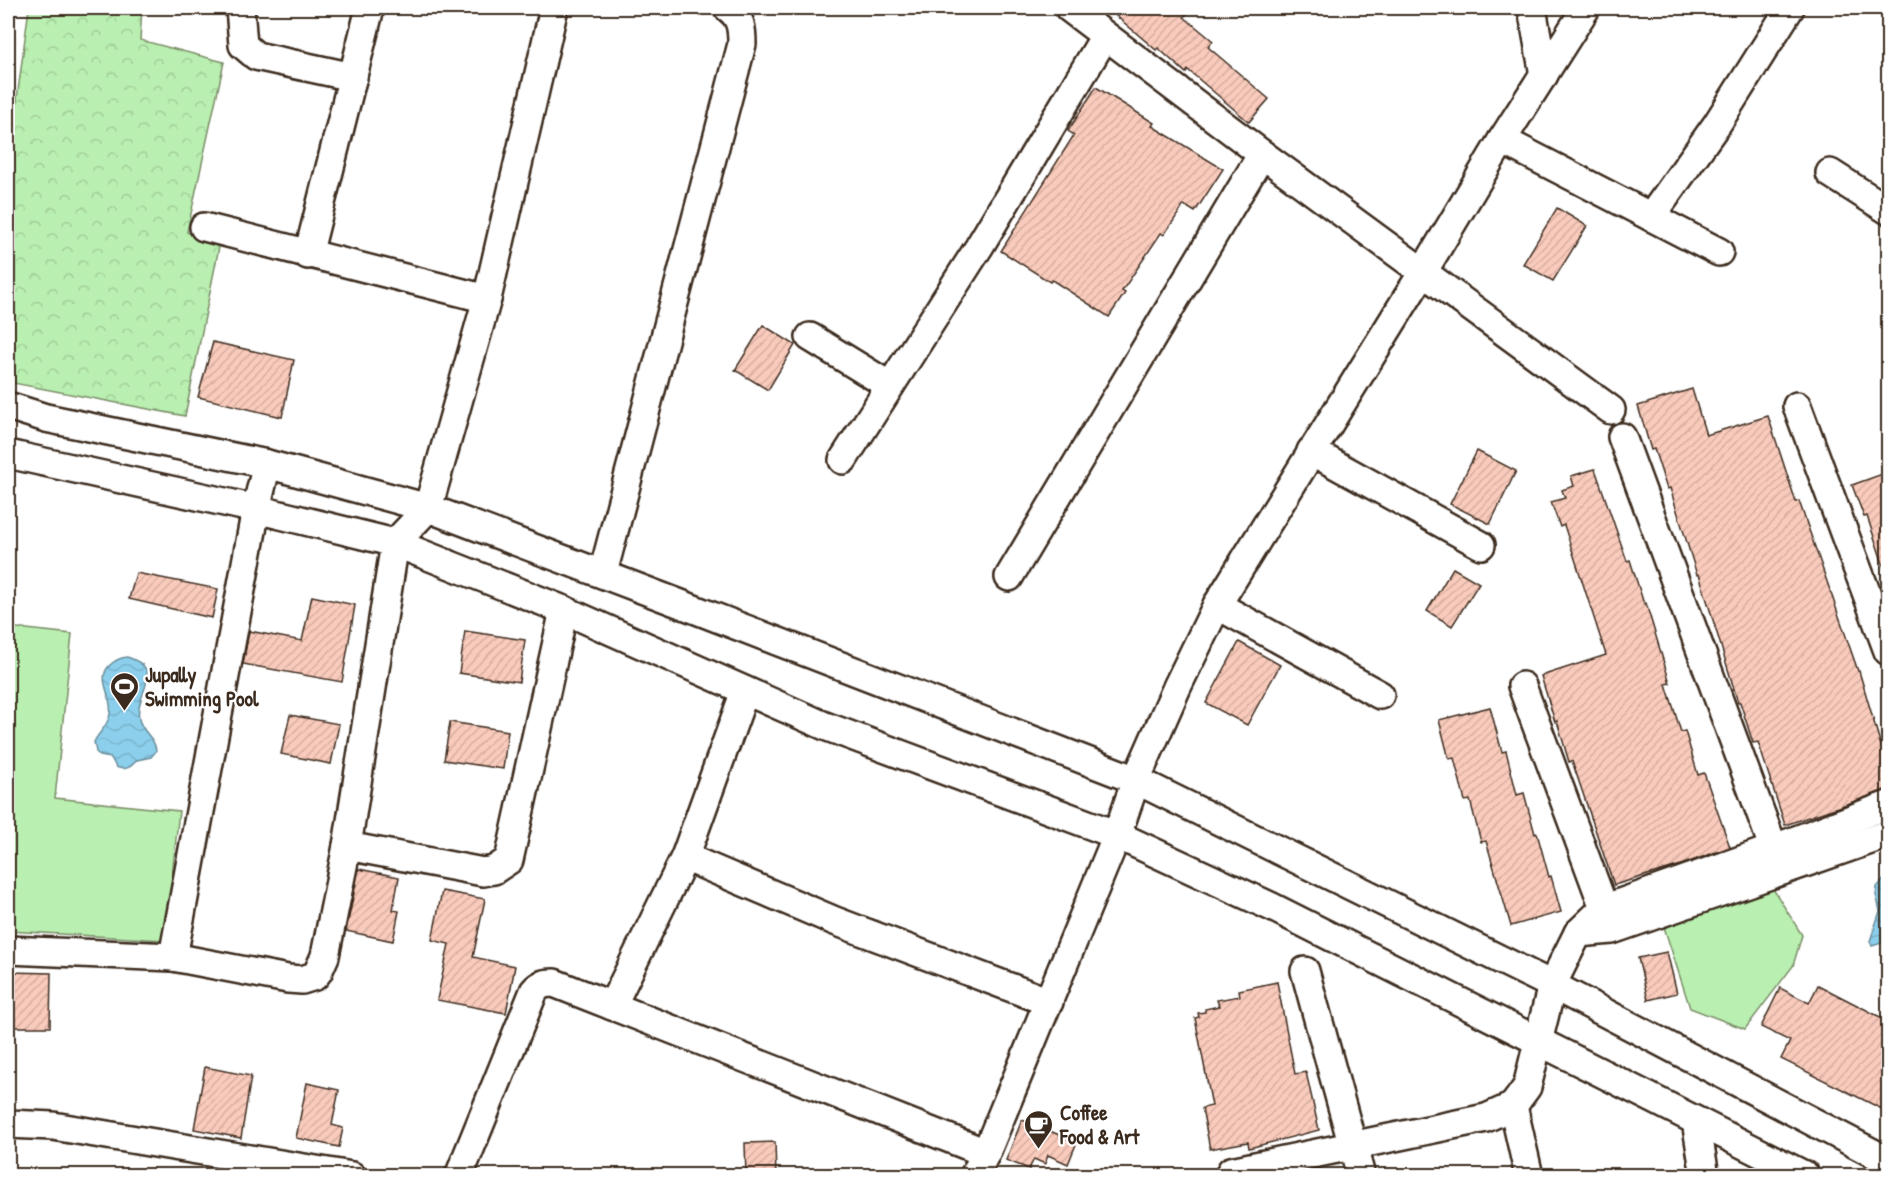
<svg xmlns="http://www.w3.org/2000/svg" width="1896" height="1183" font-family="'Patrick Hand',sans-serif">
<defs>
<pattern id="forest-crowns" width="20" height="18" patternUnits="userSpaceOnUse" patternTransform="scale(1.5)"><rect width="20" height="18" fill="#b9efb0"/><path d="M2 6a3 3 0 1 1 6 0M12 15a3 3 0 1 1 6 0" fill="none" stroke="#a0cd97"/></pattern>
<pattern id="water-waves" width="16" height="10" patternUnits="userSpaceOnUse" patternTransform="scale(1.5)"><rect width="16" height="10" fill="#8bcfec"/><path d="M0 5q4-4 8 0t8 0" fill="none" stroke="#79b2ca"/></pattern>
<pattern id="building-hatch" width="6" height="6" patternUnits="userSpaceOnUse" patternTransform="scale(1.5)"><rect width="6" height="6" fill="#f9cbbc"/><path d="M-1 1l2-2M0 6l6-6M5 7l2-2" fill="none" stroke="#d6aea1"/></pattern>
</defs>
<rect width="100%" height="100%" fill="#fff"/>
<filter id="ink" filterUnits="userSpaceOnUse"><feTurbulence type="fractalNoise" baseFrequency=".0167" numOctaves="2"/><feDisplacementMap in="SourceGraphic" scale="12" xChannelSelector="R" yChannelSelector="G"/><feConvolveMatrix kernelMatrix="1 2 1 2 8 2 1 2 1" color-interpolation-filters="sRGB"/></filter>
<g filter="url(#ink)">
<!-- green -->
<g fill="#b9efb0" stroke="#7a8c67" stroke-width="1.5">
<path d="M8 627 72 634 55 798 179 811 165 940 8 931Z"/>
<path d="M1770 884 1802 935 1793 966 1745 1029 1690 1008 1663 924Z"/>
</g>
<!-- forest -->
<path fill="url(#forest-crowns)" stroke="#7a8c67" stroke-width="1.5" d="M29 8H142L140 40 224 62 187 232 219 247 185 416 8 382V167Z"/>
<!-- water -->
<g fill="url(#water-waves)" stroke="#6b8d9a" stroke-width="1.5">
<path d="M127 657C168 670 134 693 139 719 142 733 155 737 156 751L151 757 137 760C131 767 126 771 116 767L111 758 100 756 96 752 94 742C99 732 108 726 110 714 114 697 95 679 110 665 115 660 120 658 127 657Z"/>
<path d="M1888 875V941L1872 946 1870 941 1880 911 1876 895 1877 887Z"/>
</g>
<!-- building -->
<g fill="url(#building-hatch)" stroke="#3b2a1e" stroke-width="1.5">
<path d="M1107 8H1192L1184 17 1213 41 1208 47 1269 99 1249 122 1188 70 1186 73 1158 48 1156 50Z"/>
<path d="M1096 87 1154 123 1152 126 1223 169 1195 212 1184 205 1164 235 1161 233 1122 291 1125 293 1109 317 1052 280 1050 282 1001 251 1074 135 1068 131Z"/>
<path d="M1557 208 1587 226 1553 281 1523 264Z"/>
<path d="M763 325 795 345 768 390 735 370Z"/>
<path d="M213 342 294 360 282 417 198 397Z"/>
<path d="M1692 389 1706 435 1768 416 1796 502 1799 501 1858 671H1859L1884 756 1888 755V790L1785 825 1758 742 1753 743 1740 702H1738L1699 574 1697 575 1670 488 1667 489 1654 449 1651 450 1638 406Z"/>
<path d="M1477 451 1516 471 1490 524 1450 504Z"/>
<path d="M1595 469 1627 561 1630 560 1644 604 1646 603 1670 683 1666 684 1681 732 1685 731 1698 775 1704 773 1730 847 1678 866 1614 885 1572 761 1569 762 1557 721 1555 722 1541 676 1606 655 1564 525 1560 527 1551 502 1565 498 1562 490 1574 486 1571 476Z"/>
<path d="M1888 472V570H1885L1867 516 1864 517 1852 485Z"/>
<path d="M1453 568 1479 583 1452 626 1427 611Z"/>
<path d="M136 573 218 589 212 618 129 599Z"/>
<path d="M312 596 355 605 342 682 243 664 249 631 302 641Z"/>
<path d="M465 631 525 640 519 682 459 673Z"/>
<path d="M1239 642 1280 665 1247 725 1206 703Z"/>
<path d="M1490 707 1502 752 1506 751 1517 795 1524 793 1535 834 1537 833 1549 877 1551 876 1561 912 1511 926 1486 841 1481 842 1470 800 1465 801 1454 758 1449 759 1439 720Z"/>
<path d="M290 715 339 724 331 764 281 754Z"/>
<path d="M450 722 508 731 503 769 444 760Z"/>
<path d="M359 869 399 877 393 910 399 911 393 941 346 931Z"/>
<path d="M442 891 485 899 473 957 515 966 506 1013 437 1000 449 944 432 940Z"/>
<path d="M1667 952 1677 993 1648 1000 1638 958Z"/>
<path d="M8 972 51 973 50 1027H8Z"/>
<path d="M1277 982 1295 1074 1306 1072 1319 1130 1249 1148 1248 1142 1210 1149 1202 1108 1212 1106 1195 1018 1199 1017 1198 1013 1205 1012V1009L1219 1006 1217 1000 1240 996 1239 990Z"/>
<path d="M1818 985 1888 1021V1112L1781 1059 1790 1041 1761 1027 1780 988 1809 1003Z"/>
<path d="M205 1067 251 1076 241 1138 194 1129Z"/>
<path d="M307 1083 339 1090 332 1125 343 1128 339 1147 296 1138Z"/>
<path d="M1022 1120 1077 1142 1068 1164 1048 1155 1045 1164 1034 1159 1029 1169 1006 1160Z"/>
<path d="M775 1142 776 1176H746L745 1143Z"/>
</g>
<g fill="none" stroke-linecap="round" stroke-linejoin="round">
<defs>
<g id="minor">
<path d="M240 8 243 45 256 56 353 77"/>
<path d="M1069 8 1262 154 1611 410"/>
<path d="M1532 8 1544 75"/>
<path d="M1502 140 1719 252"/>
<path d="M1830 173 1888 210"/>
<path d="M1651 217 1717 124 1790 8"/>
<path d="M204 227 487 299"/>
<path d="M308 255 370 8"/>
<path d="M810 337 890 386"/>
<path d="M8 406 46 418 267 464 428 508 681 604 1136 780 1552 985 1888 1161"/>
<path d="M1797 406 1888 651"/>
<path d="M1622 437 1782 871"/>
<path d="M1311 451 1481 545"/>
<path d="M8 454 256 509 395 543 564 610 825 726 1117 835 1272 907 1806 1176"/>
<path d="M843 460 979 247 1105 36"/>
<path d="M603 573 742 44C742 29 741 17 728 8"/>
<path d="M1009 577 1262 154"/>
<path d="M1217 605 1380 695"/>
<path d="M1522 686 1610 924"/>
<path d="M347 846 483 872 494 870 509 860 564 610"/>
<path d="M685 857 835 921 1049 1002"/>
<path d="M1578 933 1612 930 1888 834"/>
<path d="M8 950 173 957 288 979 302 980 315 976 318 972 325 956 347 846 395 543 428 508 487 299 554 8"/>
<path d="M173 957 256 509 267 464"/>
<path d="M1305 971 1361 1176"/>
<path d="M612 1006 685 857 745 691"/>
<path d="M1513 1106 1529 1176"/>
<path d="M1696 1121 1705 1176"/>
<path d="M8 1124 53 1126 352 1176"/>
<path d="M1231 1171 1486 1118 1513 1106 1527 1087 1552 985 1578 933 1603 909 1775 848 1888 805"/>
<path d="M459 1176 534 991C540 984 545 983 554 983L986 1153"/>
<path d="M974 1176 986 1153 1117 835 1136 780 1177 687 1217 605 1423 272 1502 140 1586 8"/>
</g>
</defs>
<!-- minor casing -->
<use href="#minor" stroke="#3b2a1e" stroke-width="32"/>
<!-- minor -->
<use href="#minor" stroke="#fff" stroke-width="27"/>
</g>
</g>
<!-- icons -->
<defs>
<symbol id="stadium-pin" viewBox="-11 -11 22 30"><path d="M0 17L-7.5 6A9.5 9.5 0 1 1 7.5 6Z" fill="#3b2a1e" stroke="#fff"/><path d="M0-5a6.5 5 0 1 0 0 10a6.5 5 0 1 0 0-10ZM-3.5-1.8h7v3.6h-7Z" fill="#fff"/></symbol>
<symbol id="cafe-pin" viewBox="-11 -11 22 30"><path d="M0 17L-7.5 6A9.5 9.5 0 1 1 7.5 6Z" fill="#3b2a1e" stroke="#fff"/><path d="M-5.5-4.5H6V0H3Q3 3.5 0 3.5H-2.5Q-5.5 3.5-5.5 0ZM3-3.2v2h1.7v-2ZM-6 4.5H4V6H-6Z" fill="#fff"/></symbol>
</defs>
<g fill-rule="evenodd">
<use href="#stadium-pin" x="108" y="670" width="33" height="45"/>
<use href="#cafe-pin" x="1022" y="1108" width="33" height="45"/>
</g>
<g text-anchor="middle" dominant-baseline="central" stroke-width="4.5" stroke-linejoin="round" paint-order="stroke">
<!-- poi labels -->
<g font-size="21" font-weight="bold" fill="#3b2a1e" stroke="#fff" text-anchor="start">
<text x="145" y="674">Jupally<tspan x="145" dy="24">Swimming Pool</tspan></text>
<text x="1060" y="1112">Coffee<tspan x="1060" dy="24">Food &amp; Art</tspan></text>
</g>
</g>
<!-- margin -->
<rect width="1896" height="1183" fill="none" stroke="#fff" stroke-width="30"/>
<rect x="15" y="15" width="1866" height="1153" fill="none" stroke="#3b2a1e" stroke-width="2" filter="url(#ink)"/>
</svg>
